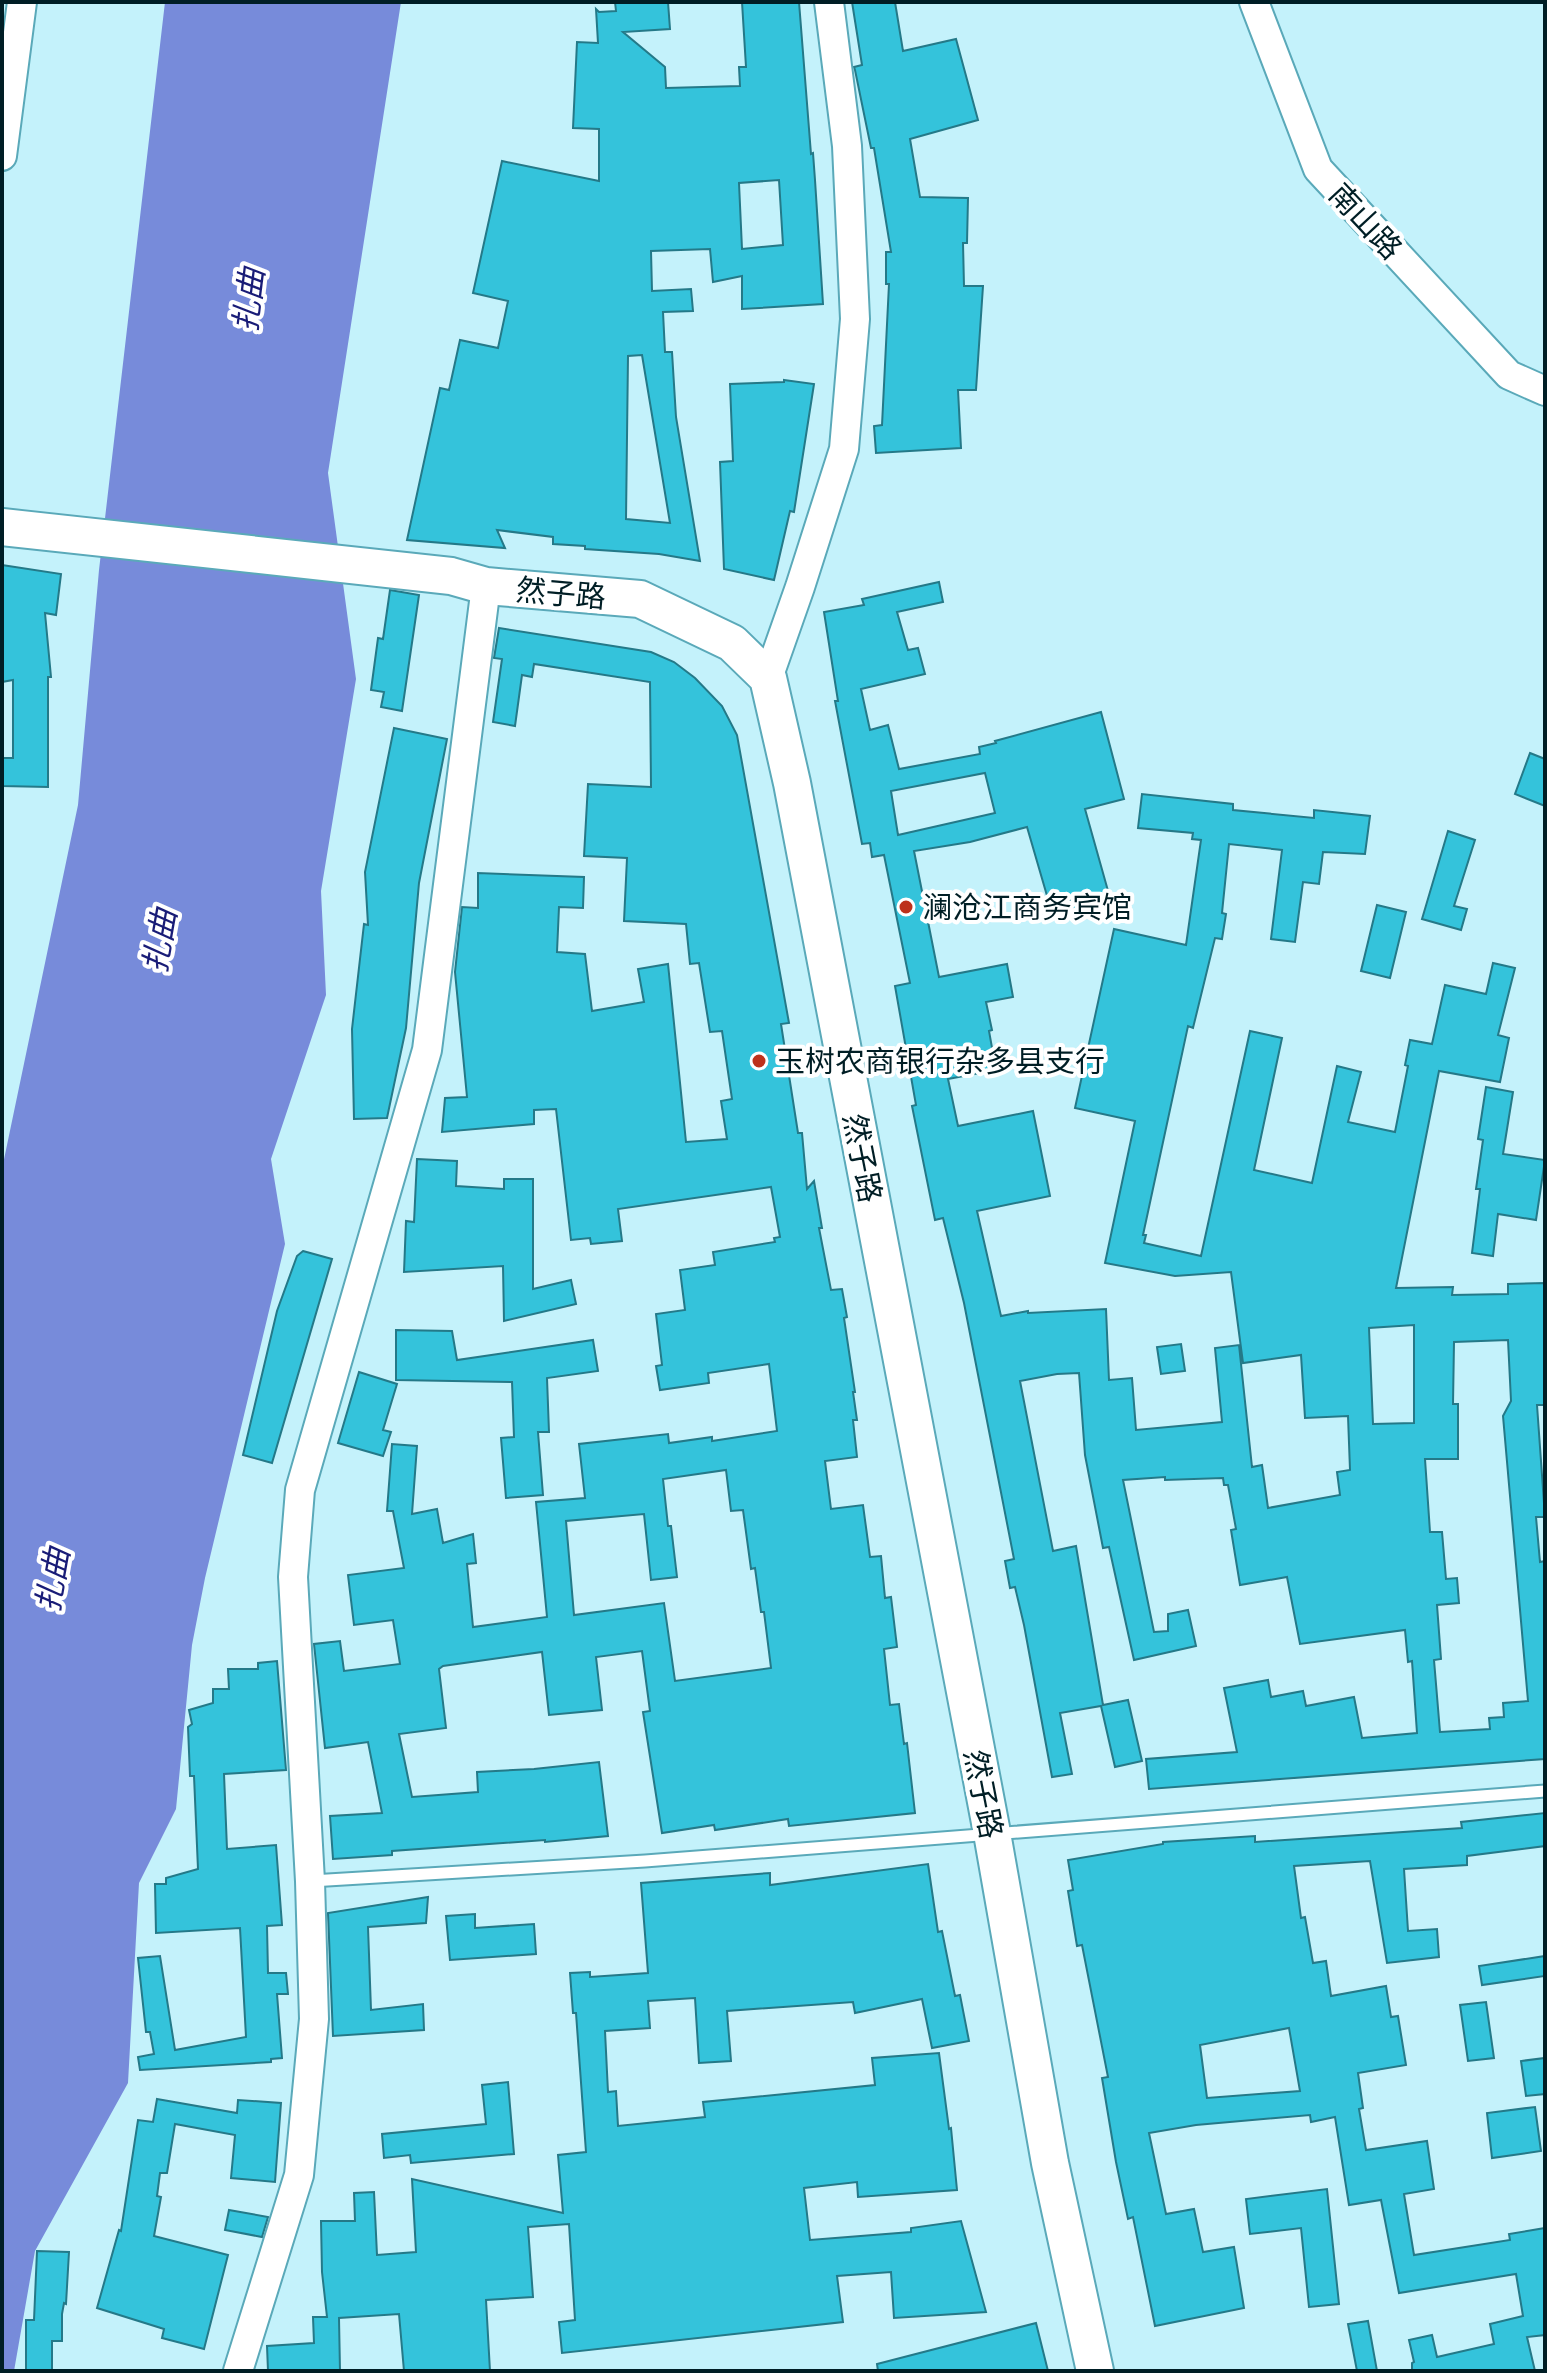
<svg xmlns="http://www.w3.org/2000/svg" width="1547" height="2373" font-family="'Titillium Web','Noto Sans SC',sans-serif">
<rect width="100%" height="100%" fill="#c4f2fb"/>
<!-- water -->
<path fill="#778bda" d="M165 2H401L328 473 356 679 321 891 326 995 271 1159 285 1244 205 1578 192 1645 176 1809 139 1883 128 2083 35 2251 14 2371H2V1169L78 805 99 570Z"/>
<!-- building -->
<g fill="#34c3db" stroke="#247988" stroke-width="2" fill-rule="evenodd">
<path d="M615 2H668L670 29 623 32 665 67 666 88 740 86 739 67H746L742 2H799L811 154 813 153 815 180 823 304 742 309V276L713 282 710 249 651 251 652 291 691 289 693 311 663 312 665 352H672L676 417 700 561 659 554 585 549V546L553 544V537L497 530 505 548 407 540 440 388 449 390 460 340 498 348 508 301 473 293 502 161 599 181V129L573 128 577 42 598 43 596 9 599 12 616 11ZM779 180 783 245 742 249 739 183ZM642 355 670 523 626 519 628 356Z"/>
<path d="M852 2H895L903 51 956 39 978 120 910 139 920 197 968 198 967 243H963L964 286H983L976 390H958L961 448 876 453 874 426 882 425 889 284H886V252H891L874 148H871L855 70 854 67 862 65Z"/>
<path d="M784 380 814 384 794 512 790 511 774 580 724 569 720 462 733 461 730 384 784 382Z"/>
<path d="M2 565 61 574 56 615 45 613 51 677H48V787L2 786V758H13V680L2 682Z"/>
<path d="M939 582 943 602 897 612 908 650 918 648 925 674 861 689 870 730 888 725 899 769 980 754 979 747 996 743 995 741 1101 712 1124 799 1085 809 1112 905 1074 915 1070 900 1050 906 1027 827 970 842 914 851 939 977 1007 964 1013 997 986 1002 992 1030 989 1031 996 1070 948 1079 958 1126 1033 1111 1050 1196 977 1211 1001 1316 1028 1311V1313L1106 1309 1109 1380 1132 1378 1136 1430 1222 1422 1215 1348 1239 1345 1252 1467 1262 1465 1268 1508 1340 1495 1337 1472 1350 1470 1348 1416 1305 1418 1301 1355 1243 1363 1231 1272 1175 1276 1105 1263 1135 1121 1075 1108 1114 929 1186 945 1201 840 1192 839 1193 833 1138 828 1142 794 1233 804V810L1314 818V810L1370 816 1365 854 1323 852 1319 884 1303 882 1295 942 1271 939 1282 850 1229 844 1222 913 1226 914 1222 939 1215 938 1193 1028 1188 1026 1143 1235H1146L1144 1243 1201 1256 1250 1031 1282 1038 1254 1170 1312 1183 1337 1066 1361 1072 1348 1122 1395 1132 1408 1066 1405 1065 1410 1040 1432 1044 1445 985 1486 994 1493 963 1515 968 1498 1035 1509 1038 1500 1082 1439 1071 1396 1288 1453 1287 1452 1295 1508 1294V1284L1545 1283V1405H1537L1545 1517H1536L1540 1562 1545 1561V1759L1149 1789 1146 1759 1237 1752 1224 1688 1268 1680 1271 1697 1303 1691 1306 1706 1354 1697 1362 1738 1417 1733 1412 1661 1408 1662 1405 1630 1300 1644 1287 1577 1240 1585 1231 1530 1236 1529 1228 1485H1224L1223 1478 1165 1480V1477L1123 1480 1154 1632 1168 1631V1614L1188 1610 1196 1646 1134 1660 1109 1547 1103 1548 1085 1455 1079 1373 1057 1374 1020 1381 1053 1551 1076 1546 1103 1705 1128 1700 1142 1761 1115 1767 1101 1706 1060 1713 1072 1774 1052 1777 1024 1625 1015 1587 1010 1588 1005 1561 1014 1559 964 1303 943 1218 935 1220 912 1106 916 1105 895 986 910 983 884 855 872 857 870 843 862 844 835 701H838L824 612 864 605 862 599ZM985 773 995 813 898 835 891 791ZM1414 1325V1423L1373 1424 1369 1328ZM1508 1340 1511 1401 1503 1416 1528 1701 1503 1703 1504 1717 1489 1718 1490 1729 1440 1732 1434 1660 1441 1659 1437 1605 1459 1603 1457 1578 1446 1579 1442 1532H1430L1425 1459H1458V1404H1453L1454 1342Z"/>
<path d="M390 590 419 595 402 711 381 707 384 692 371 690 378 638 383 639Z"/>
<path d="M499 628 651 652 674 662 695 678 722 706 737 735 789 1023 781 1024 798 1133H802L807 1189 814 1181 822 1228H819L831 1290 842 1289 847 1317 844 1318 855 1392H853L857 1420H853L857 1457 825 1461 831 1509 863 1505 870 1557 881 1556 885 1598 891 1597 897 1647 884 1649 890 1705 899 1704 904 1744 907 1743 915 1813 789 1826 788 1819 715 1830 714 1825 662 1833 643 1712 650 1711 642 1651 596 1657 602 1710 549 1715 542 1652 443 1666 439 1669 446 1728 399 1734 412 1797 478 1792 477 1772 534 1769 599 1762 608 1836 545 1842V1840L392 1851V1855L333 1859 330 1816 382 1813 368 1742 325 1748 314 1644 340 1641 344 1671 400 1664 393 1620 354 1625 348 1575 404 1568 393 1511H387L392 1444 417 1446 412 1514 437 1509 443 1543 473 1534 476 1563 467 1564 473 1627 547 1617 536 1502 585 1498 579 1444 668 1434 669 1443 712 1437V1441L777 1431 769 1364 708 1373 709 1383 660 1390 656 1366 662 1365 656 1314 685 1310 680 1270 715 1265 713 1252 775 1242 774 1238 780 1237 771 1187 618 1209 622 1241 591 1244 590 1238 571 1240 556 1109 534 1110V1124L442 1132 445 1098 467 1097 455 972 462 907 478 908V873L584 877 583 908 559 907 557 952 585 954 592 1011 644 1002 638 969 668 964 686 1142 727 1139 721 1101 732 1099 722 1031 710 1032 699 963 690 964 686 924 624 921 627 858 584 856 588 784 651 787 650 682 534 664 532 677 522 675 515 726 493 722 502 659 494 658ZM726 1470 731 1511 743 1510 751 1569 755 1568 761 1612H764L771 1668 675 1681 664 1603 574 1615 566 1521 644 1514 651 1580 677 1577 671 1526H668L663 1479Z"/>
<path d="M394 728 447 739 419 883 406 1028 387 1118 354 1119 352 1029 364 924 368 925 365 872Z"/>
<path d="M1530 753 1545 759V806L1515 794Z"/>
<path d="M1448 831 1475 840 1454 906 1467 909 1461 930 1422 919Z"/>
<path d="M1377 905 1406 912 1390 978 1361 971Z"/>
<path d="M1486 1087 1513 1092 1503 1154 1545 1160 1536 1220 1498 1214 1493 1256 1472 1253 1480 1189H1476L1483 1140 1478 1139Z"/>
<path d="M417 1159 457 1161 456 1186 504 1189V1179H533V1289L571 1280 576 1304 504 1321 503 1266 404 1272 406 1221 414 1222Z"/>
<path d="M303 1251 332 1259 272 1463 243 1455 277 1311 297 1256Z"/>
<path d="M396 1330 452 1331 457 1360 593 1340 598 1371 547 1378 549 1432H538L543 1495 506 1498 501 1438 514 1437 512 1382 396 1380Z"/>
<path d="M1181 1344 1185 1371 1161 1374 1157 1347Z"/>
<path d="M359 1372 397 1384 383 1430 391 1432 383 1456 338 1443Z"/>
<path d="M277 1661 286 1770 224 1774 227 1849 276 1845 282 1925 267 1926 268 1973H286L288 1994H277L282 2058 271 2059V2062L140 2070 138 2057 154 2054 150 2032H146L138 1958 160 1956 175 2050 246 2037 240 1928 156 1933 155 1884H166V1878L198 1869 194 1776H190L188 1727 192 1724 189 1710 213 1703V1689H229L228 1669H258V1663Z"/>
<path d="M1545 1813V1846L1467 1856V1865L1404 1869 1408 1931 1437 1929 1439 1957 1387 1963 1370 1861 1294 1866 1301 1918 1305 1917 1313 1963 1326 1961 1331 1996 1386 1986 1391 2017 1398 2016 1406 2065 1358 2073 1363 2108 1359 2109 1366 2150 1427 2141 1434 2189 1404 2194 1414 2255 1510 2240 1509 2234 1545 2228V2335L1527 2337 1535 2371H1412V2363L1414 2362 1409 2340 1432 2335 1437 2357 1494 2344 1490 2324 1523 2316 1516 2274 1399 2293 1381 2200 1349 2205 1335 2117 1311 2122 1310 2115 1196 2125 1149 2133 1166 2214 1194 2209 1203 2252 1234 2247 1244 2308 1155 2326 1133 2217 1128 2219 1116 2162 1102 2078 1108 2077 1082 1945 1077 1946 1068 1891 1073 1890 1068 1860 1163 1844V1842L1255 1836V1842L1462 1828 1461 1822ZM1289 2028 1300 2091 1207 2098 1200 2045Z"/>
<path d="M928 1864 938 1932 942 1931 955 1996 960 1995 969 2041 932 2048 922 1999 855 2013 853 2002 727 2011 731 2061 699 2063 695 1998 648 2001 650 2028 605 2031 608 2092 616 2091 618 2126 705 2117 703 2102 875 2085 872 2058 939 2053 949 2129 951 2128 957 2190 858 2197 857 2182 804 2188 810 2240 911 2232V2228L961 2221 986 2312 894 2318 891 2272 837 2276 843 2322 562 2353 559 2322 575 2320 569 2224 528 2227 533 2297 486 2300 490 2371H404L399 2314 339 2318 340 2371H268L267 2346 314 2343 313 2317H327L322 2272 321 2221H355L354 2193 374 2192 377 2255 416 2252 412 2179 563 2213 558 2155 586 2152 576 2013H573L570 1973 590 1972V1977L648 1973 641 1883 770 1873V1885Z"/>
<path d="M428 1897 426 1923 368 1927 371 2010 423 2004 424 2030 333 2036 328 1913Z"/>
<path d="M475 1914V1928L534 1924 536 1954 450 1960 446 1916Z"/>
<path d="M1545 1956V1976L1482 1985 1479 1966Z"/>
<path d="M1486 2002 1494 2058 1468 2061 1460 2005Z"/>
<path d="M1545 2058V2094L1526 2096 1521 2061Z"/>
<path d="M508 2082 514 2154 411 2163 410 2155 384 2158 382 2134 486 2124 482 2085Z"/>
<path d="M157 2099 237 2113 238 2100 281 2103 275 2182 231 2178 235 2135 175 2124 167 2173H160L157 2196 161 2197 154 2236 228 2255 204 2349 162 2338 164 2329 97 2308 119 2230 121 2231 138 2120 153 2122Z"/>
<path d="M1535 2107 1541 2151 1492 2158 1487 2113Z"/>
<path d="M1327 2189 1339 2304 1309 2307 1301 2228 1250 2234 1246 2199Z"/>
<path d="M229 2210 268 2217 262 2237 225 2230Z"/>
<path d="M37 2251 69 2252 66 2304 64 2303 62 2314V2341H52V2371H26V2320H34Z"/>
<path d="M1368 2321 1377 2371H1357L1348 2324Z"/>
<path d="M1036 2323 1048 2371H878L877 2364Z"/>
</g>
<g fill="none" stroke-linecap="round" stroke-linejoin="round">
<defs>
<path id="service" d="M311 1881 645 1861 1545 1791"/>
<g id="tertiary">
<path d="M1254 2 1318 169 1509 375 1545 391"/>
<path d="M2 156 22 2"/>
<path d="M768 678 800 587 844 449 855 319 847 146 829 2"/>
<path d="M238 2371 299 2175 314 2019 310 1881 293 1577 300 1490 427 1050 486 586"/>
</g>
<path id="primary" d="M2 527 451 576 486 586 640 599 732 643 768 678 792 783 992 1833 1050 2163 1095 2371"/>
</defs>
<!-- service casing -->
<use href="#service" stroke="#5aa9b9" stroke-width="15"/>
<!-- tertiary casing -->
<use href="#tertiary" stroke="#5aa9b9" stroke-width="32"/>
<!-- primary casing -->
<use href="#primary" stroke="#5aa9b9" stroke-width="40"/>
<!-- service -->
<use href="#service" stroke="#fff" stroke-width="11"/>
<!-- tertiary -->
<use href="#tertiary" stroke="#fff" stroke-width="28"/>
<!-- primary -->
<use href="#primary" stroke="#fff" stroke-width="36"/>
</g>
<!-- markers -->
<g fill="#bd311b" stroke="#fff" stroke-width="3">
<circle cx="906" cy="907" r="8"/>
<circle cx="759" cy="1061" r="8"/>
</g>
<g text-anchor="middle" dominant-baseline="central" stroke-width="8" stroke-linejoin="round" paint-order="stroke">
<!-- street labels -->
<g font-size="30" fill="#001e25" stroke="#fff">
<text transform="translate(1366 221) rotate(47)">南山路</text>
<text transform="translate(561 593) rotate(5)">然子路</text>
<text transform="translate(863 1158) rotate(79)">然子路</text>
<text transform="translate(984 1794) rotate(79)">然子路</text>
</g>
<!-- poi labels -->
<g font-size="30" fill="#001e25" stroke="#fff" text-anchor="start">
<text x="922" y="907">澜沧江商务宾馆</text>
<text x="775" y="1061">玉树农商银行杂多县支行</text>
</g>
<!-- water labels -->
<g font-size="32" font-style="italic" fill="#191c77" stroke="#fff">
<text transform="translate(248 300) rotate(-83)">扎曲</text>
<text transform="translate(159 941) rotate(-80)">扎曲</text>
<text transform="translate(52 1580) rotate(-80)">扎曲</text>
</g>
</g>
<!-- border -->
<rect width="1547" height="2373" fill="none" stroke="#001e25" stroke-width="8"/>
</svg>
